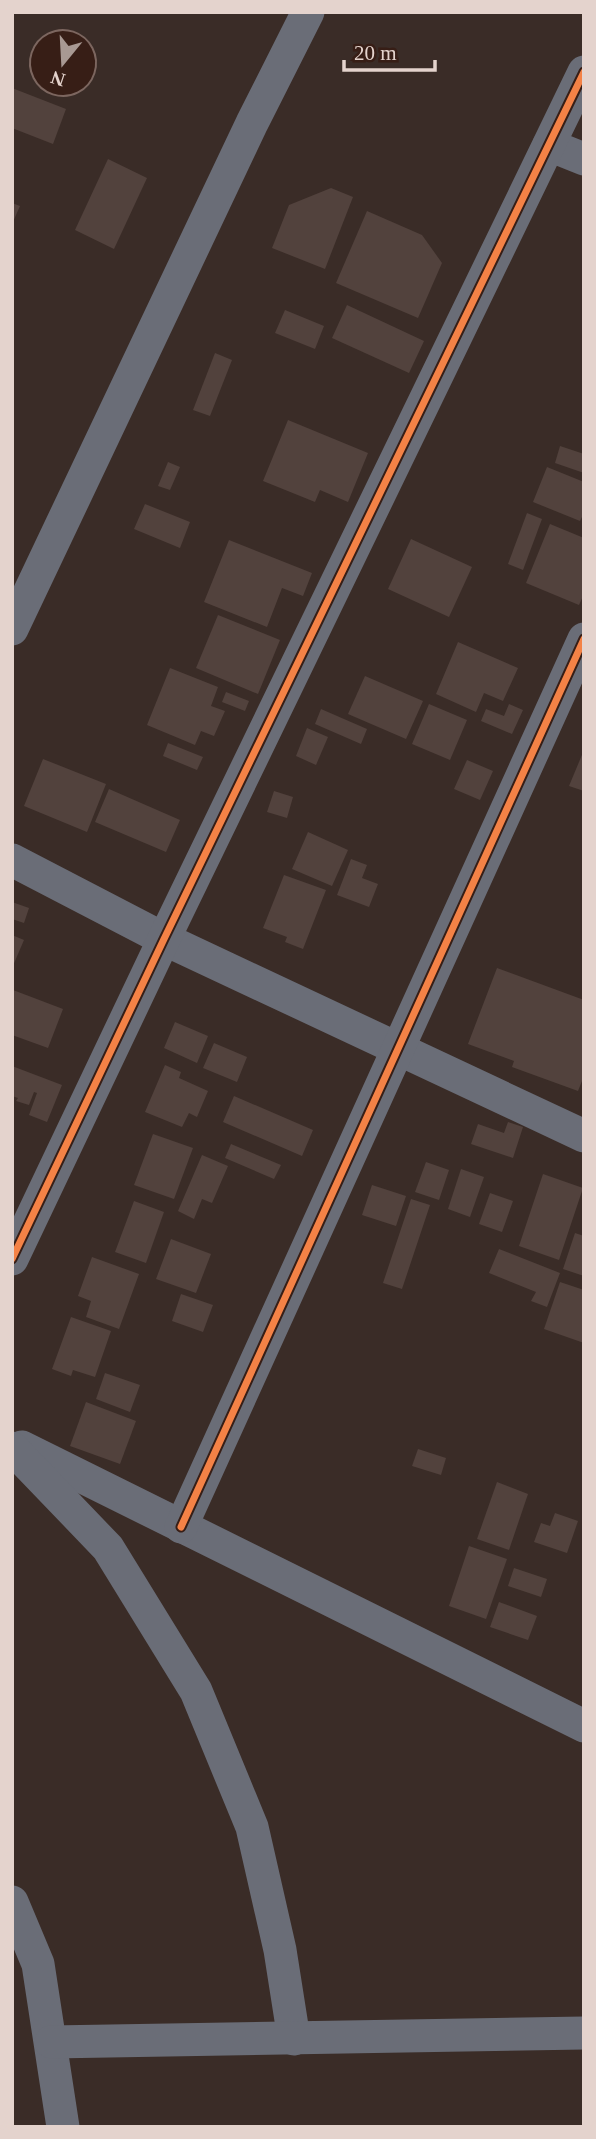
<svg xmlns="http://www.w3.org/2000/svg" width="596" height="2139" font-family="'Times New Roman',serif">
<rect width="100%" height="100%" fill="#3a2c27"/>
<!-- building -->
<g fill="#52423d">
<path d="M12 88 66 109 53 144 12 128Z"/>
<path d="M108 159 147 178 114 249 75 230Z"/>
<path d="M331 188 353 197 325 269 272 248 289 205Z"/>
<path d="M12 203 20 206 12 224Z"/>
<path d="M367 211 422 235 442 263 418 318 336 283Z"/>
<path d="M347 305 424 341 409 373 332 338Z"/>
<path d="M285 310 324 326 315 349 275 333Z"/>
<path d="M215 353 232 360 210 416 193 410Z"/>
<path d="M288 420 368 453 348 502 320 490 315 502 263 481Z"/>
<path d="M560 446 584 454V473L555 463Z"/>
<path d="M168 462 180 467 170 490 158 486Z"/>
<path d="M547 467 584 482V513L580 521 533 502Z"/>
<path d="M145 504 190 522 180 548 134 529Z"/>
<path d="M527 513 542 519 523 570 508 564Z"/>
<path d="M550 524 584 538V594L579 605 526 583Z"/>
<path d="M411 539 472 567 449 617 388 589Z"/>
<path d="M229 540 312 573 303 596 282 588 267 627 204 602Z"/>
<path d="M218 615 280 640 258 694 196 668Z"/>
<path d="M458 642 518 668 503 701 484 693 476 712 436 694Z"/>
<path d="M170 668 218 687 211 706 225 711 214 736 201 731 195 745 147 725Z"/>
<path d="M365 676 423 701 406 739 348 714Z"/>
<path d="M226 692 249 701 245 711 222 702Z"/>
<path d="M429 704 467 720 450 760 412 744Z"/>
<path d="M509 704 523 710 512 734 481 721 486 709 504 716Z"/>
<path d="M321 709 367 729 361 744 315 724Z"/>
<path d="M307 728 328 737 316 765 296 756Z"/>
<path d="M168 743 203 757 197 770 163 756Z"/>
<path d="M584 750V791L569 786Z"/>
<path d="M43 759 106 784 87 832 24 806Z"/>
<path d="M467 760 493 771 480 800 454 789Z"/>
<path d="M109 789 180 820 166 852 95 822Z"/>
<path d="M274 791 293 797 287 818 267 812Z"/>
<path d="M308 832 348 850 332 886 292 869Z"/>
<path d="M351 859 367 865 362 878 378 884 369 907 337 895Z"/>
<path d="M284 875 326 890 303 949 285 942 287 937 263 928Z"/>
<path d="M12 902 29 908 24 923 12 919Z"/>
<path d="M12 935 24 940 12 968Z"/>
<path d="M497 968 584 1000V1076L578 1091 512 1067 514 1061 468 1044Z"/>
<path d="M13 990 63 1009 48 1048 12 1035Z"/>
<path d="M175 1022 208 1036 197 1063 164 1048Z"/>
<path d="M214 1043 247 1057 237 1082 203 1068Z"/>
<path d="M165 1065 181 1072 179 1078 208 1091 197 1117 189 1113 182 1127 145 1112Z"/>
<path d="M12 1066 62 1085 47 1122 29 1115 37 1093 34 1092 29 1105 16 1101 18 1098 12 1096Z"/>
<path d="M234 1096 313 1130 302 1156 223 1122Z"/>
<path d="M508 1122 523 1127 513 1158 471 1144 478 1124 504 1133Z"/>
<path d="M153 1134 193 1148 174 1199 134 1185Z"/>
<path d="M231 1144 281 1165 274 1179 225 1158Z"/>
<path d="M202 1155 228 1166 212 1203 202 1199 194 1219 178 1211Z"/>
<path d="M426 1162 449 1170 439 1200 415 1192Z"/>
<path d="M461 1169 484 1177 470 1217 448 1209Z"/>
<path d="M543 1174 583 1188 559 1260 519 1246Z"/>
<path d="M372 1185 406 1196 396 1226 362 1215Z"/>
<path d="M490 1193 513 1201 502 1232 479 1224Z"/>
<path d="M411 1199 430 1205 402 1289 383 1283Z"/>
<path d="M134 1201 164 1212 146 1263 115 1252Z"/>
<path d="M575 1233 584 1236V1276L563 1269Z"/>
<path d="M171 1239 211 1254 196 1293 156 1279Z"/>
<path d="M499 1249 560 1273 547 1307 531 1301 536 1292 489 1273Z"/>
<path d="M92 1257 139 1274 119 1329 86 1317 91 1301 78 1296Z"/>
<path d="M560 1282 584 1290V1343L544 1329Z"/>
<path d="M181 1294 213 1305 203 1332 172 1321Z"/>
<path d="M71 1317 111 1331 95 1377 73 1370 71 1376 52 1369Z"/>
<path d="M105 1373 140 1385 130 1412 96 1399Z"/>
<path d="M86 1402 136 1421 120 1464 70 1446Z"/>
<path d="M418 1449 446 1458 441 1475 412 1466Z"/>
<path d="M497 1482 528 1494 509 1550 477 1539Z"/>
<path d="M555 1513 578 1521 567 1553 534 1542 541 1523 550 1526Z"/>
<path d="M469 1546 507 1559 486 1619 449 1606Z"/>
<path d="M514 1568 547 1579 541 1597 508 1586Z"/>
<path d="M499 1602 537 1616 528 1640 490 1627Z"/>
</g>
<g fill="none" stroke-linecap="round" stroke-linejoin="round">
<!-- minor -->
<g stroke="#6a6d77" stroke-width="33">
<path d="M549 145 584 159"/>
<path d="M12 629 252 123 308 12"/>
<path d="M12 860 164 939 584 1136"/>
<path d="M12 1259 164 939 584 72"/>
<path d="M22 1447 584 1726"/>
<path d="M12 1448 108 1548 196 1691 252 1827 280 1950 294 2039"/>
<path d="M181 1527 584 639"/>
<path d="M12 1902 38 1964 63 2127"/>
<path d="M51 2042 584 2033"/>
</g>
<defs>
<g id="cycleway">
<path d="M12 1259 164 939 584 72"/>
<path d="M181 1527 584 639"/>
</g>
</defs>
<!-- cycleway casing -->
<use href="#cycleway" stroke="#371e16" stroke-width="11"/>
<!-- cycleway -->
<use href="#cycleway" stroke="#f48246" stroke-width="7"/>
</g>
<!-- border -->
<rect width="596" height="2139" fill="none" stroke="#e4d3cd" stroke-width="28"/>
<!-- north arrow -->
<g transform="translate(63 63) rotate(198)"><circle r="33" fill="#371e16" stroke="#7c665f" stroke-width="2"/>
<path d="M0-5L12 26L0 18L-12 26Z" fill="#a89993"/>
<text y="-10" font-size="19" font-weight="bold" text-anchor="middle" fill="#e4d3cd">N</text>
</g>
<!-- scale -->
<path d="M344 60v10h91v-10" fill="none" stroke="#e4d3cd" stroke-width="3.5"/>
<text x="354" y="60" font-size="21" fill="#e4d3cd" stroke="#371e16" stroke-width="5" paint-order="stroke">20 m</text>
</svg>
